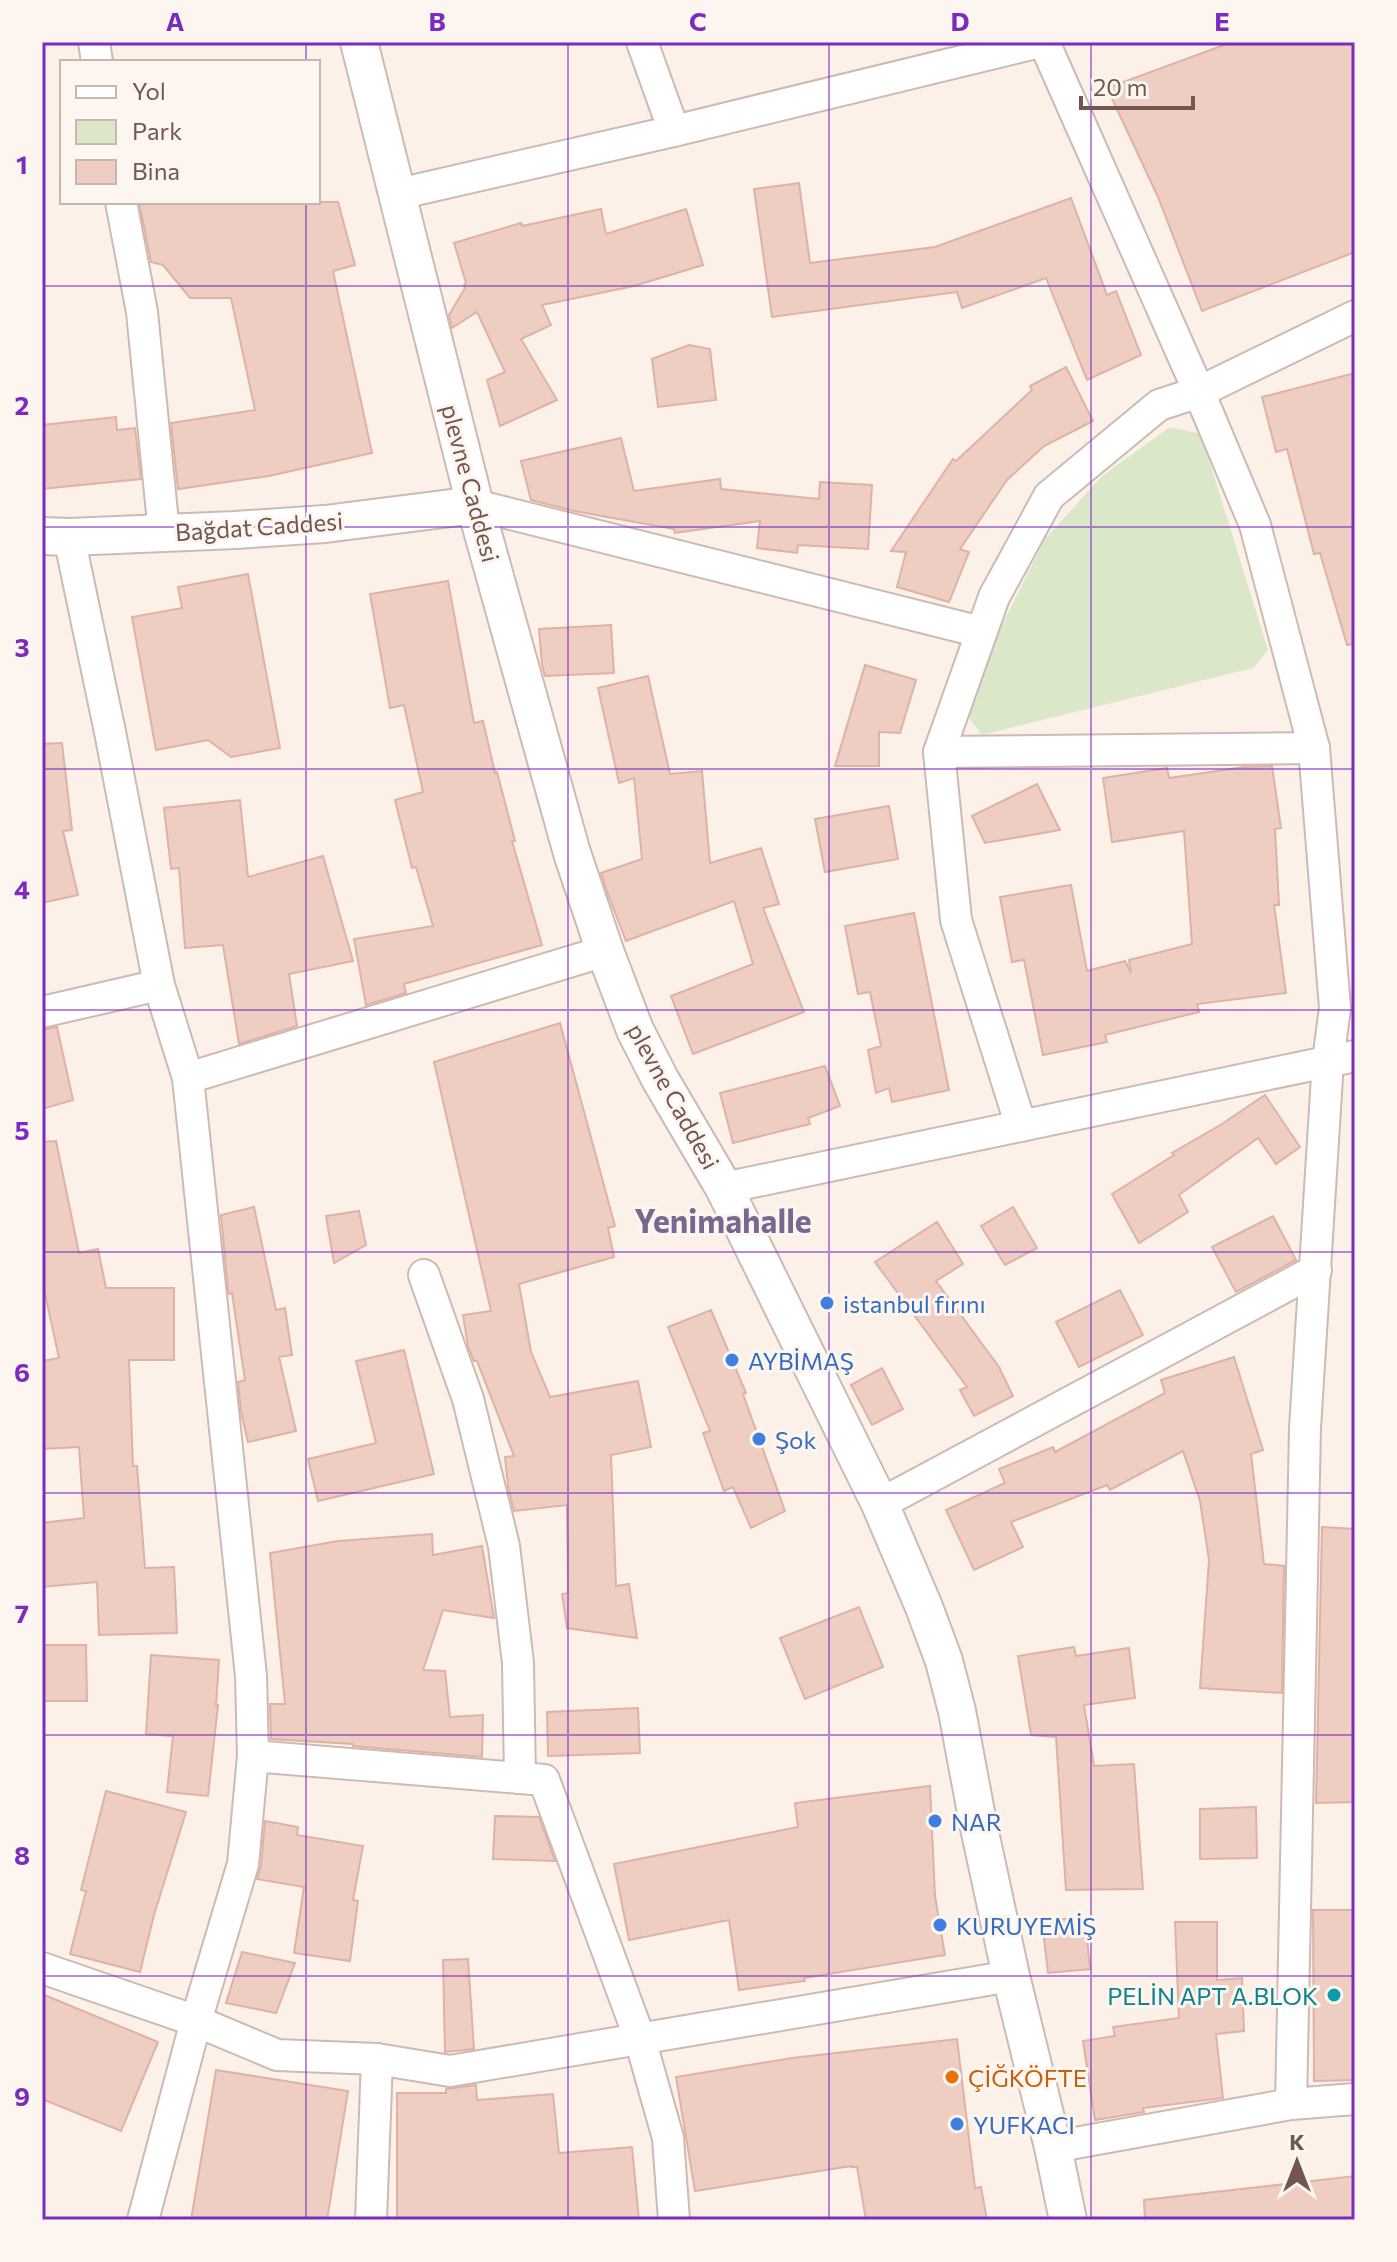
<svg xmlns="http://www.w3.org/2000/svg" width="1397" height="2262" font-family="Commissioner,sans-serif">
<rect width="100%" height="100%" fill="#fbf1e9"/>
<!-- green -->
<path fill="#dae7c9" d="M1170 427 1201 434 1268 650 1253 668 982 735 969 718 1000 629 1045 539 1102 476Z"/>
<!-- building -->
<g fill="#eecdc3" stroke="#dfb2a5" stroke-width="2">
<path d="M1232 42H1355V252L1202 311 1158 197 1107 88Z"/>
<path d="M799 183 810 263 935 247 1071 198 1107 295 1116 291 1141 355 1087 380 1046 278 962 308 957 292 772 317 754 189Z"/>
<path d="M139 202H338L355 265 333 271 372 453 269 476 178 489 171 423 255 410 231 298H190L163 265 151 262Z"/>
<path d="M601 209 606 234 686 209 703 265 634 286 542 305 551 325 521 339 557 400 500 426 487 380 505 372 477 312 452 328 449 315 465 288 464 285 466 283 454 243 521 223 522 226Z"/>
<path d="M689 345 710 349 716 400 658 407 652 359Z"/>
<path d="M1066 367 1093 421 1044 446 1007 480 960 549 969 552 949 602 897 587 906 552 891 551 953 459 956 461 1032 390 1030 386Z"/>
<path d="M1355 373V644L1347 645 1320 553 1314 554 1287 449 1276 452 1262 397Z"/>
<path d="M116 417 117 430 135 428 141 479 42 489V425Z"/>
<path d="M621 438 634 491 720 479 721 489 819 499 820 482 872 485 868 549 798 545 797 553 757 548 760 521 675 533 674 529 574 511 531 500 521 461Z"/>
<path d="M248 574 280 748 231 757 208 740 156 750 132 617 182 608 178 587Z"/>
<path d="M448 581 474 723 483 721 495 773 497 772 515 841H512L542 945 404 984 406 993 366 1005 354 939 433 926 416 867 412 868 395 800 423 792 404 705 390 708 370 594Z"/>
<path d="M611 625 614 673 545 676 542 665 539 629Z"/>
<path d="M865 665 916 680 900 733 879 732V766H835Z"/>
<path d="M648 676 670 774 702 771 710 863 761 848 779 904 763 908 804 1012 693 1054 671 996 753 964 734 901 626 941 606 889 601 873 642 859 634 778 619 783 598 688Z"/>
<path d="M62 743 72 830 63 831 78 895 42 903V744Z"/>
<path d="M1272 766 1281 828 1275 829 1279 905H1274L1286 993 1197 1004 1199 1012 1105 1035 1107 1042 1043 1055 1024 960 1012 962 1000 897 1071 885 1087 971 1125 961 1131 973 1129 960 1192 944 1184 831 1112 842 1103 778 1167 768 1169 778 1244 767Z"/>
<path d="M1037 784 1060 830 985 843 972 816Z"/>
<path d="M240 800 248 877 323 856 353 961 289 974 297 1026 239 1044 223 945 185 948 179 868 171 869 164 808Z"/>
<path d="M889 806 898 859 825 872 815 819Z"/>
<path d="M914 913 949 1090 892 1102 889 1088 876 1093 868 1050 881 1046 870 992 858 994 845 926Z"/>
<path d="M560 1023 615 1226 608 1228 614 1257 519 1284 531 1352 550 1397 638 1381 651 1447 611 1455 616 1586 629 1584 637 1638 567 1628 562 1594 568 1593 567 1505 514 1511 508 1486 505 1457 514 1456 477 1361H474L468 1346 463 1315 491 1311 434 1062Z"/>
<path d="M57 1027 73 1100 42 1109V1030Z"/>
<path d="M825 1066 840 1106 808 1118 810 1124 733 1143 720 1093Z"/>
<path d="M1265 1095 1300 1147 1276 1164 1258 1138 1179 1195 1188 1212 1139 1243 1112 1194 1174 1155 1172 1153 1222 1124Z"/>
<path d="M56 1141 79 1253 98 1249 106 1288H174V1360H129L133 1466H137L145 1568 174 1567 177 1633 99 1635 97 1582 42 1587V1523L84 1518 79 1447 42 1449V1361L59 1358 42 1280V1142Z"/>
<path d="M254 1207 276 1310 285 1308 292 1355 279 1357 296 1431 248 1442 241 1412 238 1382 245 1380 232 1293 229 1294 228 1290 221 1215Z"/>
<path d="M1013 1207 1037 1248 1005 1265 981 1226Z"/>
<path d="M359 1211 366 1245 334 1263 326 1216Z"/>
<path d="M1273 1216 1296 1260 1236 1292 1212 1247Z"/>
<path d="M937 1222 963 1264 936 1281 999 1367 1013 1396 974 1416 960 1390 967 1387 875 1262Z"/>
<path d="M1120 1290 1143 1335 1079 1367 1056 1322Z"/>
<path d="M711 1310 746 1393 743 1394 785 1511 751 1528 733 1487 724 1491 703 1433 710 1431 668 1327Z"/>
<path d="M404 1350 434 1474 318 1501 308 1459 376 1443 356 1361Z"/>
<path d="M1234 1357 1263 1450 1251 1454 1264 1564 1284 1566 1282 1693 1200 1688 1209 1560 1200 1501 1183 1451 1110 1490 1107 1485 1011 1522 1023 1547 974 1570 946 1510 1005 1483 999 1469 1053 1447 1055 1452 1165 1393 1161 1380Z"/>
<path d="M882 1368 903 1409 872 1425 851 1385Z"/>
<path d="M1322 1527 1355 1529V1802L1316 1803Z"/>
<path d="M432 1534 433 1555 482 1546 494 1618 443 1610 423 1670 445 1671 450 1717 483 1715 482 1757 353 1746V1744L271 1739 270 1704H285L270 1553 338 1541Z"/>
<path d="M859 1607 883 1667 805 1699 780 1638Z"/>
<path d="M42 1645H86L87 1701H42Z"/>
<path d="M1074 1647 1076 1656 1129 1648 1135 1698 1084 1705 1094 1766 1134 1764 1143 1889 1066 1890 1056 1737 1031 1735 1018 1656Z"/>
<path d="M151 1655 219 1660 216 1705H218L208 1796 167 1792 173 1736 146 1734Z"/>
<path d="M638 1708 640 1753 548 1756 547 1712Z"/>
<path d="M930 1786 935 1896 945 1955 804 1978 805 1981 739 1990 729 1920 629 1940 614 1864 798 1827 795 1803Z"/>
<path d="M106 1791 186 1812 154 1915 140 1972 70 1954 86 1891 81 1890Z"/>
<path d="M1256 1807 1257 1858 1200 1859V1809Z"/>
<path d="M495 1816 539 1817 555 1861 493 1859Z"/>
<path d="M265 1821 298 1827 297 1835 363 1846 353 1900 358 1901 350 1961 294 1953 304 1887 257 1879 261 1866Z"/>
<path d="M1313 1910H1355V2080L1314 2081Z"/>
<path d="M1085 1917 1090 1969 1048 1973 1042 1921Z"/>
<path d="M1175 1922H1217V1980L1242 1978 1244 2031 1216 2034 1223 2098 1143 2108 1144 2112 1095 2120 1083 2041 1115 2036 1113 2027 1179 2018Z"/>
<path d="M242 1952 295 1963 276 2013 226 2003Z"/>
<path d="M468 1959 474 2049 445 2052 443 1960Z"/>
<path d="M42 1994 158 2042 121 2131 42 2099Z"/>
<path d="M957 2039 975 2188 981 2187 987 2220H866L857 2167H851V2166L695 2191 676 2077 792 2058Z"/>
<path d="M216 2070 348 2091 327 2220H191Z"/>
<path d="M476 2085 477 2100 553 2094 559 2153 632 2147 639 2220H397V2093H446V2089Z"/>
<path d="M1355 2176V2220H1145L1144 2200Z"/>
</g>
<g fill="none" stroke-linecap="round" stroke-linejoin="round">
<defs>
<g id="minor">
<path d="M94 42 97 62"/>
<path d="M642 42 674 131"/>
<path d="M1044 42 1199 392 1255 525 1314 748 1335 1008 1328 1061 1305 1428 1291 2104"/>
<path d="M398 194 674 131 1040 42"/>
<path d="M121 202 142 312 164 533"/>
<path d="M475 505 981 632"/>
<path d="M69 537 110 732 159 985 188 1078 251 1676 253 1756 243 1864 196 2021 143 2220"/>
<path d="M939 752 1314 748"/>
<path d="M42 1012 159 985"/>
<path d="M188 1078 605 951"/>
<path d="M1021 1126 956 920 939 752 994 597 1049 496 1159 405 1199 392 1355 316"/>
<path d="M724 1188 1355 1056"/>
<path d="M424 1275 468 1399 504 1546 518 1663 520 1778"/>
<path d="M880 1504 1316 1270"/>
<path d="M253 1756 544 1780 640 2039 668 2138 674 2220"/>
<path d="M42 1968 196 2021 277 2055 377 2059 450 2071 1011 1976"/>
<path d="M1053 2147 1291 2104 1355 2099"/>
<path d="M371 2220 377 2059"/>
</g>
<g id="tertiary">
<path d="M359 42 475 505 572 853 605 951 635 1030 660 1079 724 1188 880 1504 924 1607 944 1661 957 1711 978 1823 1011 1976 1053 2147 1068 2220"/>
<path d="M42 536 69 537 235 530 325 524 475 505"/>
</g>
</defs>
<!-- minor casing -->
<use href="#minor" stroke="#cebab3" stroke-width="34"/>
<!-- tertiary casing -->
<use href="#tertiary" stroke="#cebab3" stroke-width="40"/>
<!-- minor -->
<use href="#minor" stroke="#fff" stroke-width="30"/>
<!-- tertiary -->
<use href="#tertiary" stroke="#fff" stroke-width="36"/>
</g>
<!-- grid -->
<path fill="none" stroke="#7b2cbf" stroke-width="2" stroke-opacity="0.55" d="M306 42V62M568 42V2220M829 42V2220M1091 42V2220M306 202V2220M42 286H1355M42 527H1355M42 769H1355M42 1010H1355M42 1252H1355M42 1493H1355M42 1735H1355M42 1976H1355"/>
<!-- markers -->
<g fill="#3f7fe0" stroke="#fdf6f0" stroke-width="3">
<circle cx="827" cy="1303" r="8"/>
<circle cx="732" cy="1360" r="8"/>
<circle cx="759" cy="1439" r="8"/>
<circle cx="935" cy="1821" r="8"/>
<circle cx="940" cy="1925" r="8"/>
<circle cx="957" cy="2124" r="8"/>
</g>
<circle fill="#0f9aa8" stroke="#fdf6f0" stroke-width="3" cx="1334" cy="1995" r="8"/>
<circle fill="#e8710a" stroke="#fdf6f0" stroke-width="3" cx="952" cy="2077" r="8"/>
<g text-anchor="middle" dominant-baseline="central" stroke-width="6" stroke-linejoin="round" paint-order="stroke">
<!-- street labels -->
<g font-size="24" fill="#73564f" stroke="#fdf6f0">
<text transform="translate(471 483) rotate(75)">plevne Caddesi</text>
<text transform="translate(259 526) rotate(-4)">Bağdat Caddesi</text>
<text transform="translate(674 1096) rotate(61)">plevne Caddesi</text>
</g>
<!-- shop labels -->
<g font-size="24" fill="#366cbe" stroke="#fdf6f0" text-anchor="start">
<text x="843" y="1303">istanbul fırını</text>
<text x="748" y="1360">AYBİMAŞ</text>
<text x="775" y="1439">Şok</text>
<text x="951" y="1821">NAR</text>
<text x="956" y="1925">KURUYEMİŞ</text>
<text x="973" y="2124">YUFKACI</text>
</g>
<!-- culture labels -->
<g font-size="24" fill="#0d838f" stroke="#fdf6f0" text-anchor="end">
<text x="1318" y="1995">PELİN APT A.BLOK</text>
</g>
<!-- food labels -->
<g font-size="24" fill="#c56008" stroke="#fdf6f0" text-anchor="start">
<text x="968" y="2077">ÇİĞKÖFTE</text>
</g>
<!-- district labels -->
<g font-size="32" font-weight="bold" fill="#7a678f" stroke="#fdf6f0">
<text x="723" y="1220">Yenimahalle</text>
</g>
</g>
<!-- border -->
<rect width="1397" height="2262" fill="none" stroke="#fdf6f0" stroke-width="88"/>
<!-- legend -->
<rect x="60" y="60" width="260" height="144" fill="#fdf6f0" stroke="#c6b6b0" stroke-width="2"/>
<rect x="76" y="86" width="40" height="12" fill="#ffffff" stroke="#c6b6b0" stroke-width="2"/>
<text x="132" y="100" font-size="24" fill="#73564f">Yol</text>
<rect x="76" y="120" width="40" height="24" fill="#dae7c9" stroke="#c6b6b0" stroke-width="2"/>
<text x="132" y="140" font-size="24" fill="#73564f">Park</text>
<rect x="76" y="160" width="40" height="24" fill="#eecdc3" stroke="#c6b6b0" stroke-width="2"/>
<text x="132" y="180" font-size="24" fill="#73564f">Bina</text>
<!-- north arrow -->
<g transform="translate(1297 2162)" stroke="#fdf6f0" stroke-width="6" paint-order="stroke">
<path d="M0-6L14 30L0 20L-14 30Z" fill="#73564f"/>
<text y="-12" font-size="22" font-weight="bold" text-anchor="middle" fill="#73564f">K</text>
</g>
<!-- scale -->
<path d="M1081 96v12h112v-12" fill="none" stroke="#73564f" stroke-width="4"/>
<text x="1093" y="96" font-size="24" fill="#73564f" stroke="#fdf6f0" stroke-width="6" paint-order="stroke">20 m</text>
<rect x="44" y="44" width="1309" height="2174" fill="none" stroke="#7b2cbf" stroke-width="3"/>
<g font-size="26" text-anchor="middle" font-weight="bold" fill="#7b2cbf">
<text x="175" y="31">A</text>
<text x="437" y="31">B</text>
<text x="698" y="31">C</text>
<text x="960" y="31">D</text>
<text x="1222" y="31">E</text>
<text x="22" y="174">1</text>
<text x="22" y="415">2</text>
<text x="22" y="657">3</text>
<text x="22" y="899">4</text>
<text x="22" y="1140">5</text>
<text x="22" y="1382">6</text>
<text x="22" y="1623">7</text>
<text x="22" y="1865">8</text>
<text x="22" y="2106">9</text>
</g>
</svg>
